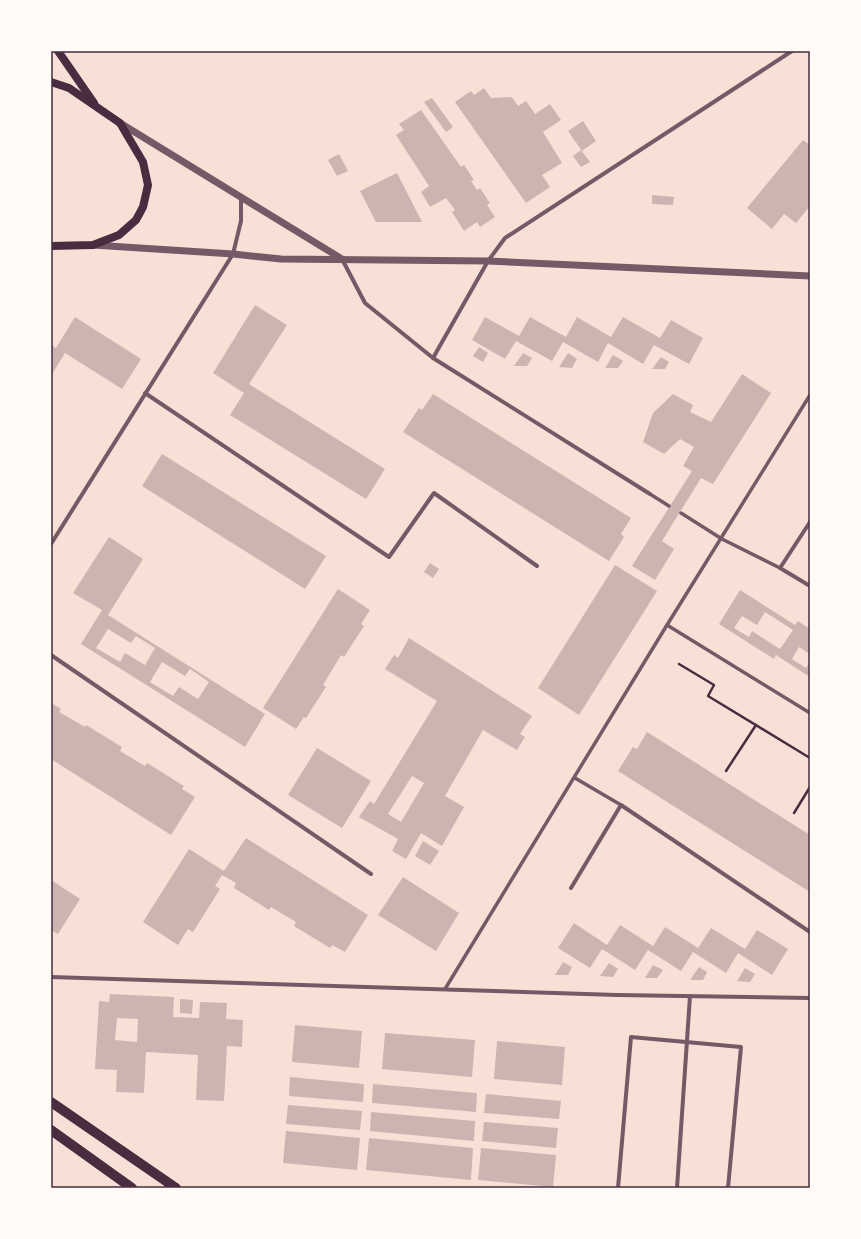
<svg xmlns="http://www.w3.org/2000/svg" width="861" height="1239" font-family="Quicksand,sans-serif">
<rect width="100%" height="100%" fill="#f7e1d7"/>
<!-- building -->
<g fill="#ccb4b1" fill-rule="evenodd">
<path d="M484 88 491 98 512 97 518 106 526 101 535 114 550 104 561 120 543 132 562 163 542 175 550 187 526 203 455 102 471 91 474 95Z"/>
<path d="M432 98 453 127 446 132 424 102Z"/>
<path d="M421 110 461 167 464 165 474 180 471 181 477 190 480 188 490 203 487 205 495 217 480 227 477 222 464 231 452 212 455 210 446 198 430 207 421 192 429 186 396 135 404 130 399 124Z"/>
<path d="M583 121 596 141 582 151 568 131Z"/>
<path d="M803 140 810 145V206L796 223 784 214 772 229 747 208Z"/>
<path d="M581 150 590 162 581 167 573 156Z"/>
<path d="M339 154 348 171 337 176 328 160Z"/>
<path d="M397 173 422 222H376L360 191Z"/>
<path d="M652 195 674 197 673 205 652 204Z"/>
<path d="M255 305 287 325 249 384 385 469 366 499 230 415 244 393 213 373Z"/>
<path d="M75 317 141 359 122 389 65 353 51 376V345L56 348Z"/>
<path d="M485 317 519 336 530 317 566 337 577 317 611 337 623 317 660 338 671 320 703 338 689 364 654 345 643 364 608 343 598 362 563 342 552 361 516 341 505 359 472 340Z"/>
<path d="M479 347 488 353 483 362 473 356Z"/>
<path d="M523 353 532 358 527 366H514Z"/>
<path d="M568 353 577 359 572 368 559 367Z"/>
<path d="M613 355 623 361 618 368H605Z"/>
<path d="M661 357 669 362 665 369H652Z"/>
<path d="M742 374 771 393 713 484 701 478 662 541 674 549 655 580 632 566 692 471 683 466 694 447 680 439 664 454 643 442 653 413 673 394 693 405 690 412 711 422Z"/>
<path d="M433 394 631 518 621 534 624 537 609 561 403 432 419 408 422 410Z"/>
<path d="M162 454 326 556 305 589 142 486Z"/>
<path d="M109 537 143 559 108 615 265 714 245 747 81 644 102 610 73 593ZM108 629 131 643 136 636 155 648 145 665 125 653 120 662 96 648ZM162 662 185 676 190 669 209 682 198 699 179 687 173 696 150 682Z"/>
<path d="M430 563 439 569 433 578 424 572Z"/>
<path d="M615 565 657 591 579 715 538 688Z"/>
<path d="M338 589 370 610 361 624 364 626 344 657 341 655 323 685 326 687 306 718 304 717 296 729 263 708Z"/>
<path d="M740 590 795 625 798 621 810 629V654L799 647 792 659 806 668 810 662V677L776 655 774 659 719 624ZM765 612 793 630 780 649 752 631 749 637 734 628 742 616 757 625Z"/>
<path d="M409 638 532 716 520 734 525 737 517 750 483 730 445 796 464 807 442 846 421 833 406 859 392 851 398 839 359 817 370 801 374 804 437 701 385 669 394 655 398 658ZM412 776 424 783 401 822 388 814Z"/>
<path d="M51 703 61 709 59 712 85 727 86 725 122 747 120 751 145 766 147 763 184 786 182 789 195 797 171 835 51 759Z"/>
<path d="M647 732 810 835V892L618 771 633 747 637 749Z"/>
<path d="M317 748 371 781 342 828 288 795Z"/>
<path d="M246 838 368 915 345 952 332 945 330 948 294 926 296 922 271 907 269 910 234 888 236 883 222 875 215 886 220 889 193 932 188 929 178 945 143 922 189 849 224 871Z"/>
<path d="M423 841 439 851 430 865 415 856Z"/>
<path d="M403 877 459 913 436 951 378 915Z"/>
<path d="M51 880 80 899 58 934 51 930Z"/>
<path d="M574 923 607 945 620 925 653 946 665 927 698 948 711 928 745 949 757 930 788 949 772 975 738 953 726 973 693 952 681 971 648 950 635 970 602 949 590 968 558 948Z"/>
<path d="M563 962 572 967 568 975H555Z"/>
<path d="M609 963 618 969 613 977 600 976Z"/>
<path d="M653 965 663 970 657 978H645Z"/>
<path d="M699 967 707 972 703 980H690Z"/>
<path d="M745 968 755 974 750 982 737 981Z"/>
<path d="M110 994 174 997 173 1017 199 1018 200 1002 227 1003 226 1019 243 1020 242 1047 227 1046 224 1101 196 1100 198 1055 146 1052 144 1093 116 1092 117 1070 95 1069 99 1001 109 1002ZM117 1018 138 1019 137 1042 115 1040Z"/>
<path d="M180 999 193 1000 192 1014 180 1013Z"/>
<path d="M295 1025 362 1031 359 1068 292 1062Z"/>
<path d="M385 1033 475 1040 472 1077 382 1069Z"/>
<path d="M497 1041 565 1047 562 1085 494 1079Z"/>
<path d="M290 1077 364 1084 363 1102 289 1096Z"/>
<path d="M373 1084 477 1093 476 1112 372 1103Z"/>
<path d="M486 1094 561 1101 559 1119 484 1113Z"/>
<path d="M288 1105 362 1111 360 1130 286 1124Z"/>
<path d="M371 1112 475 1121 474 1141 370 1131Z"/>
<path d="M484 1122 558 1128 556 1148 482 1141Z"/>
<path d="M286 1131 360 1138 357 1170 283 1163Z"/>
<path d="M369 1138 473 1148 471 1180 366 1170Z"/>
<path d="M481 1148 556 1155 553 1187 478 1180Z"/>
</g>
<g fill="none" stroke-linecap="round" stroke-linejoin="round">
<!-- path -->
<g stroke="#4a2c40" stroke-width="2.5">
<path d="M679 664 714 685 708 696 810 758"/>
<path d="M726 771 756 725"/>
<path d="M794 813 810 787"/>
</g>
<!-- pedestrian -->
<g stroke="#755966" stroke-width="3.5">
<path d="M650 494 669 506"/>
<path d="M681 513 722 539 780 568"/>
<path d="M667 625 810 713"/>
<path d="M575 778 621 805"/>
<path d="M445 989 667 625 810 395"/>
</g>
<!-- minor -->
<g stroke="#755966" stroke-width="4">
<path d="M342 259 365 303 433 358 650 494"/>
<path d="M433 358 488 261 505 238 792 51"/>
<path d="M145 393 389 557 434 493 537 566"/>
<path d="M810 522 780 568 810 586"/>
<path d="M51 544 233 254 241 221V196"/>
<path d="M51 655 371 874"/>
<path d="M571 888 621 805 810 932"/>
<path d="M51 977 617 995 810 998"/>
<path d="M618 1188 631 1037 741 1047 728 1188"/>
<path d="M677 1188 690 996"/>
</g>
<!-- tertiary -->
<g stroke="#755966" stroke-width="7">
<path d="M120 123 342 259"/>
<path d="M93 245 233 254 281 259 488 261 810 276"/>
</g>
<!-- secondary -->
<g stroke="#4a2c40" stroke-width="8">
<path d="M58 51 94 103"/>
<path d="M51 82 69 88 120 123 143 162 148 185 143 207 136 220 119 235 93 245 51 246"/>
</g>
<!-- primary -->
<g stroke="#4a2c40" stroke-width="10">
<path d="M51 1102 176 1188"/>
<path d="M51 1130 132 1188"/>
</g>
</g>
<!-- border -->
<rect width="861" height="1239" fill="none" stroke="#fffaf5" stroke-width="104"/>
<rect x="52" y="52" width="757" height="1135" fill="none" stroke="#4a2c40" stroke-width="1.5"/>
</svg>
